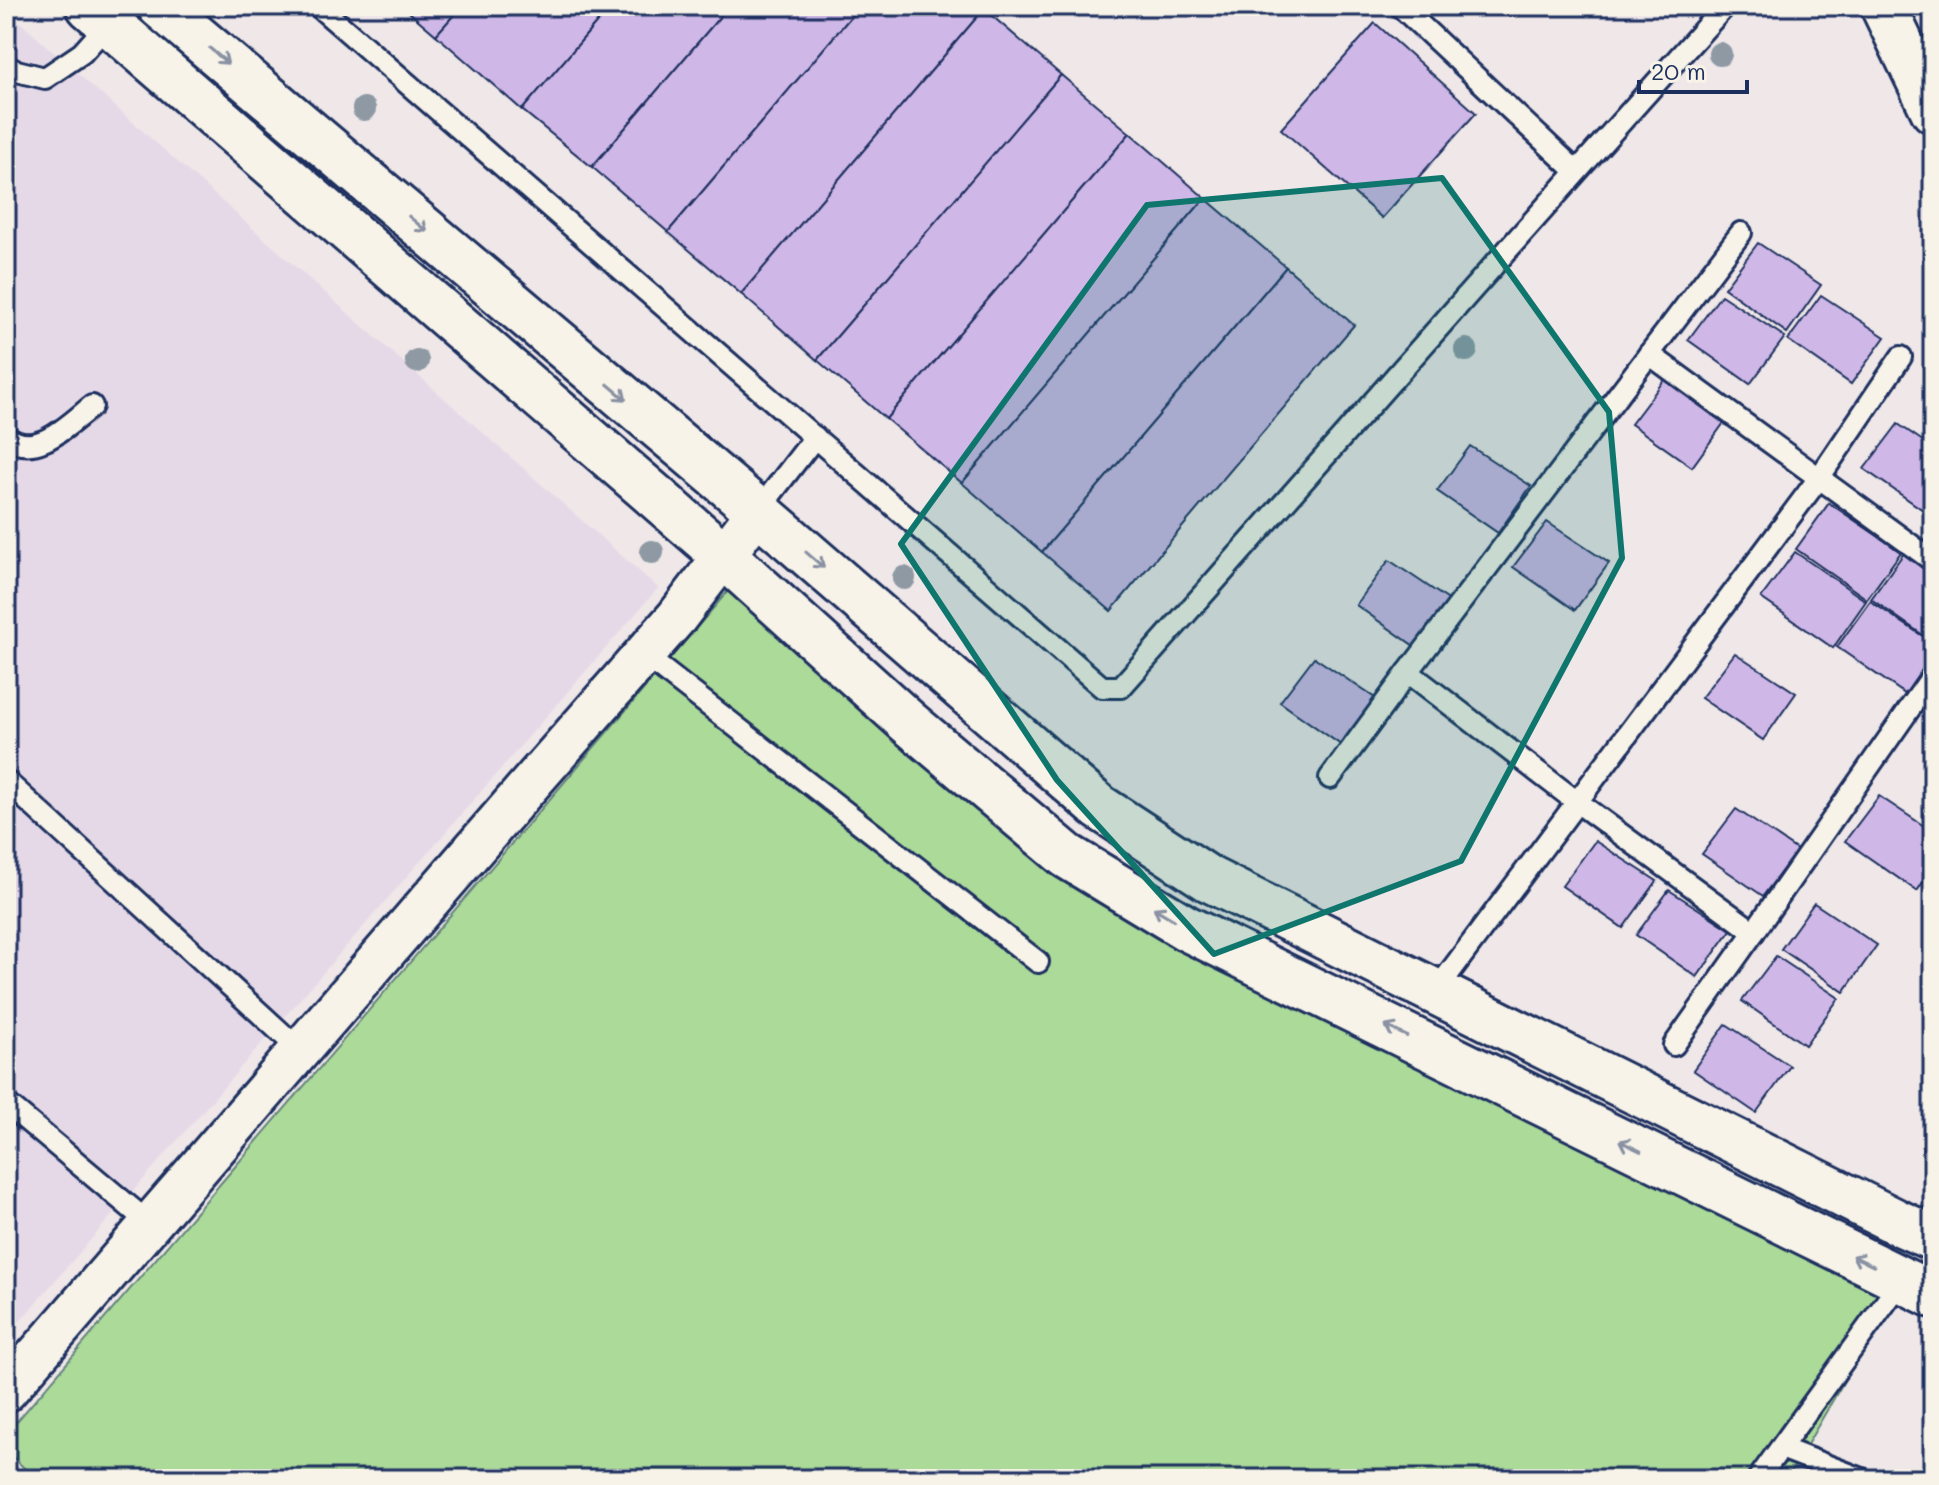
<svg xmlns="http://www.w3.org/2000/svg" width="1939" height="1485" font-family="Mali,sans-serif">
<rect width="100%" height="100%" fill="#efe7e8"/>
<filter id="ink" filterUnits="userSpaceOnUse"><feTurbulence type="fractalNoise" baseFrequency=".0125" numOctaves="2"/><feDisplacementMap in="SourceGraphic" scale="16" xChannelSelector="R" yChannelSelector="G"/><feConvolveMatrix kernelMatrix="1 2 1 2 8 2 1 2 1" color-interpolation-filters="sRGB"/></filter>
<g filter="url(#ink)">
<!-- built -->
<path fill="#e5d9e8" d="M6 10 658 588 6 1337Z"/>
<!-- green -->
<path fill="#acda99" stroke="#64847c" stroke-width="2" d="M734 584 1067 876 1893 1297 1787 1479H36L6 1451V1434Z"/>
<!-- building -->
<g fill="#cfb8e7" stroke="#1b2f5e" stroke-width="2">
<path d="M402 6H462L436 35Z"/>
<path d="M462 6H611L522 110 436 35Z"/>
<path d="M611 6H729L592 167 522 110Z"/>
<path d="M729 6H860L668 232 592 167Z"/>
<path d="M860 6H980L984 9 741 294 668 232Z"/>
<path d="M984 9 1061 75 817 360 741 294Z"/>
<path d="M1375 23 1476 113 1382 218 1281 129Z"/>
<path d="M1061 75 1130 133 886 419 817 360Z"/>
<path d="M1130 133 1205 198 962 483 886 419Z"/>
<path d="M1205 198 1286 267 1042 552 962 483Z"/>
<path d="M1758 243 1821 285 1787 333 1724 288Z"/>
<path d="M1286 267 1354 325 1111 611 1042 552Z"/>
<path d="M1721 295 1785 337 1750 384 1688 340Z"/>
<path d="M1821 295 1885 337 1851 384 1788 340Z"/>
<path d="M1665 379 1726 420 1692 467 1631 424Z"/>
<path d="M1898 424 1933 448V502L1926 512 1864 469Z"/>
<path d="M1470 446 1531 486 1498 533 1437 491Z"/>
<path d="M1829 503 1901 552 1867 599 1796 549Z"/>
<path d="M1547 522 1609 563 1575 610 1513 567Z"/>
<path d="M1795 552 1866 601 1833 648 1761 598Z"/>
<path d="M1904 553 1933 572V642L1871 599Z"/>
<path d="M1389 560 1450 601 1417 648 1356 605Z"/>
<path d="M1870 601 1933 643V661L1908 696 1837 647Z"/>
<path d="M1735 653 1796 693 1763 740 1701 698Z"/>
<path d="M1314 657 1375 698 1341 745 1280 702Z"/>
<path d="M1933 728V746L1924 740Z"/>
<path d="M1879 796 1933 832V868L1917 891 1845 841Z"/>
<path d="M1736 809 1797 850 1763 896 1702 854Z"/>
<path d="M1595 841 1657 881 1623 928 1562 886Z"/>
<path d="M1669 890 1731 930 1697 977 1636 935Z"/>
<path d="M1814 903 1877 945 1844 992 1781 949Z"/>
<path d="M1776 956 1839 998 1805 1045 1742 1001Z"/>
<path d="M1726 1024 1790 1066 1756 1113 1693 1070Z"/>
</g>
<g fill="none" stroke-linecap="round" stroke-linejoin="round">
<defs>
<g id="service">
<path d="M318 6 1102 687H1121C1323 460 1522 231 1725 6"/>
<path d="M1400 6 1576 171"/>
<path d="M6 65 13 70 45 78 82 53 109 23"/>
<path d="M1741 233 1408 672 1577 802 1754 932 1933 675"/>
<path d="M1649 354 1933 561"/>
<path d="M6 436C35 461 69 424 92 406"/>
<path d="M758 511 815 437"/>
<path d="M644 655 1038 962"/>
<path d="M1330 778 1408 672"/>
<path d="M6 781 300 1050"/>
<path d="M1435 992 1819 478 1901 357"/>
<path d="M1674 1045 1754 932"/>
<path d="M6 1103 150 1224"/>
<path d="M1781 1448 1862 1479"/>
<path d="M1758 1479 1902 1280"/>
</g>
<path id="minor" d="M6 1391 524 791 677 617 758 511"/>
<g id="tertiary">
<path d="M89 6 723 555 908 722 1067 856 1186 928 1933 1295"/>
<path d="M160 6 758 511 1099 807 1209 879 1897 1222 1933 1238"/>
<path d="M1883 6 1933 110"/>
</g>
</defs>
<!-- service casing -->
<use href="#service" stroke="#1b2f5e" stroke-width="26"/>
<!-- minor casing -->
<use href="#minor" stroke="#1b2f5e" stroke-width="46"/>
<!-- tertiary casing -->
<use href="#tertiary" stroke="#1b2f5e" stroke-width="50"/>
<!-- service -->
<use href="#service" stroke="#f7f3e8" stroke-width="20"/>
<!-- minor -->
<use href="#minor" stroke="#f7f3e8" stroke-width="40"/>
<!-- tertiary -->
<use href="#tertiary" stroke="#f7f3e8" stroke-width="44"/>
</g>
<!-- trees -->
<g fill="#8e99a4">
<circle cx="1720" cy="54" r="12"/>
<circle cx="364" cy="109" r="12"/>
<circle cx="1466" cy="350" r="12"/>
<circle cx="417" cy="361" r="12"/>
<circle cx="652" cy="552" r="12"/>
<circle cx="904" cy="578" r="12"/>
</g>
<!-- one-way arrows -->
<defs><path id="oneway-shaft" d="M-6 0H5M1.5-3L5.5 0L1.5 3" fill="none" stroke-width="1.6" stroke-linecap="round" stroke-linejoin="round" transform="scale(2)"/></defs>
<g stroke="#8991a3">
<use href="#oneway-shaft" transform="translate(219 56) rotate(40)"/>
<use href="#oneway-shaft" transform="translate(418 224) rotate(40)"/>
<use href="#oneway-shaft" transform="translate(617 392) rotate(40)"/>
<use href="#oneway-shaft" transform="translate(815 560) rotate(41)"/>
<use href="#oneway-shaft" transform="translate(1164 914) rotate(-149)"/>
<use href="#oneway-shaft" transform="translate(1396 1031) rotate(-154)"/>
<use href="#oneway-shaft" transform="translate(1630 1146) rotate(-154)"/>
<use href="#oneway-shaft" transform="translate(1863 1261) rotate(-154)"/>
</g>
</g>
<!-- marked area -->
<path fill="#0f766e" fill-opacity="0.2" stroke="#0f766e" stroke-width="6" stroke-linejoin="round" d="M1442 178 1609 412 1622 558 1461 861 1214 954 1057 780 901 544 1147 205Z"/>
<!-- margin -->
<rect width="1939" height="1485" fill="none" stroke="#f7f3e8" stroke-width="32"/>
<rect x="16" y="16" width="1907" height="1453" fill="none" stroke="#1b2f5e" stroke-width="3" filter="url(#ink)"/>
<!-- scale -->
<path d="M1639 80v12h108v-12" fill="none" stroke="#1b2f5e" stroke-width="4"/>
<text x="1651" y="80" font-size="24" fill="#1b2f5e" stroke="#f7f3e8" stroke-width="6" paint-order="stroke">20 m</text>
</svg>
